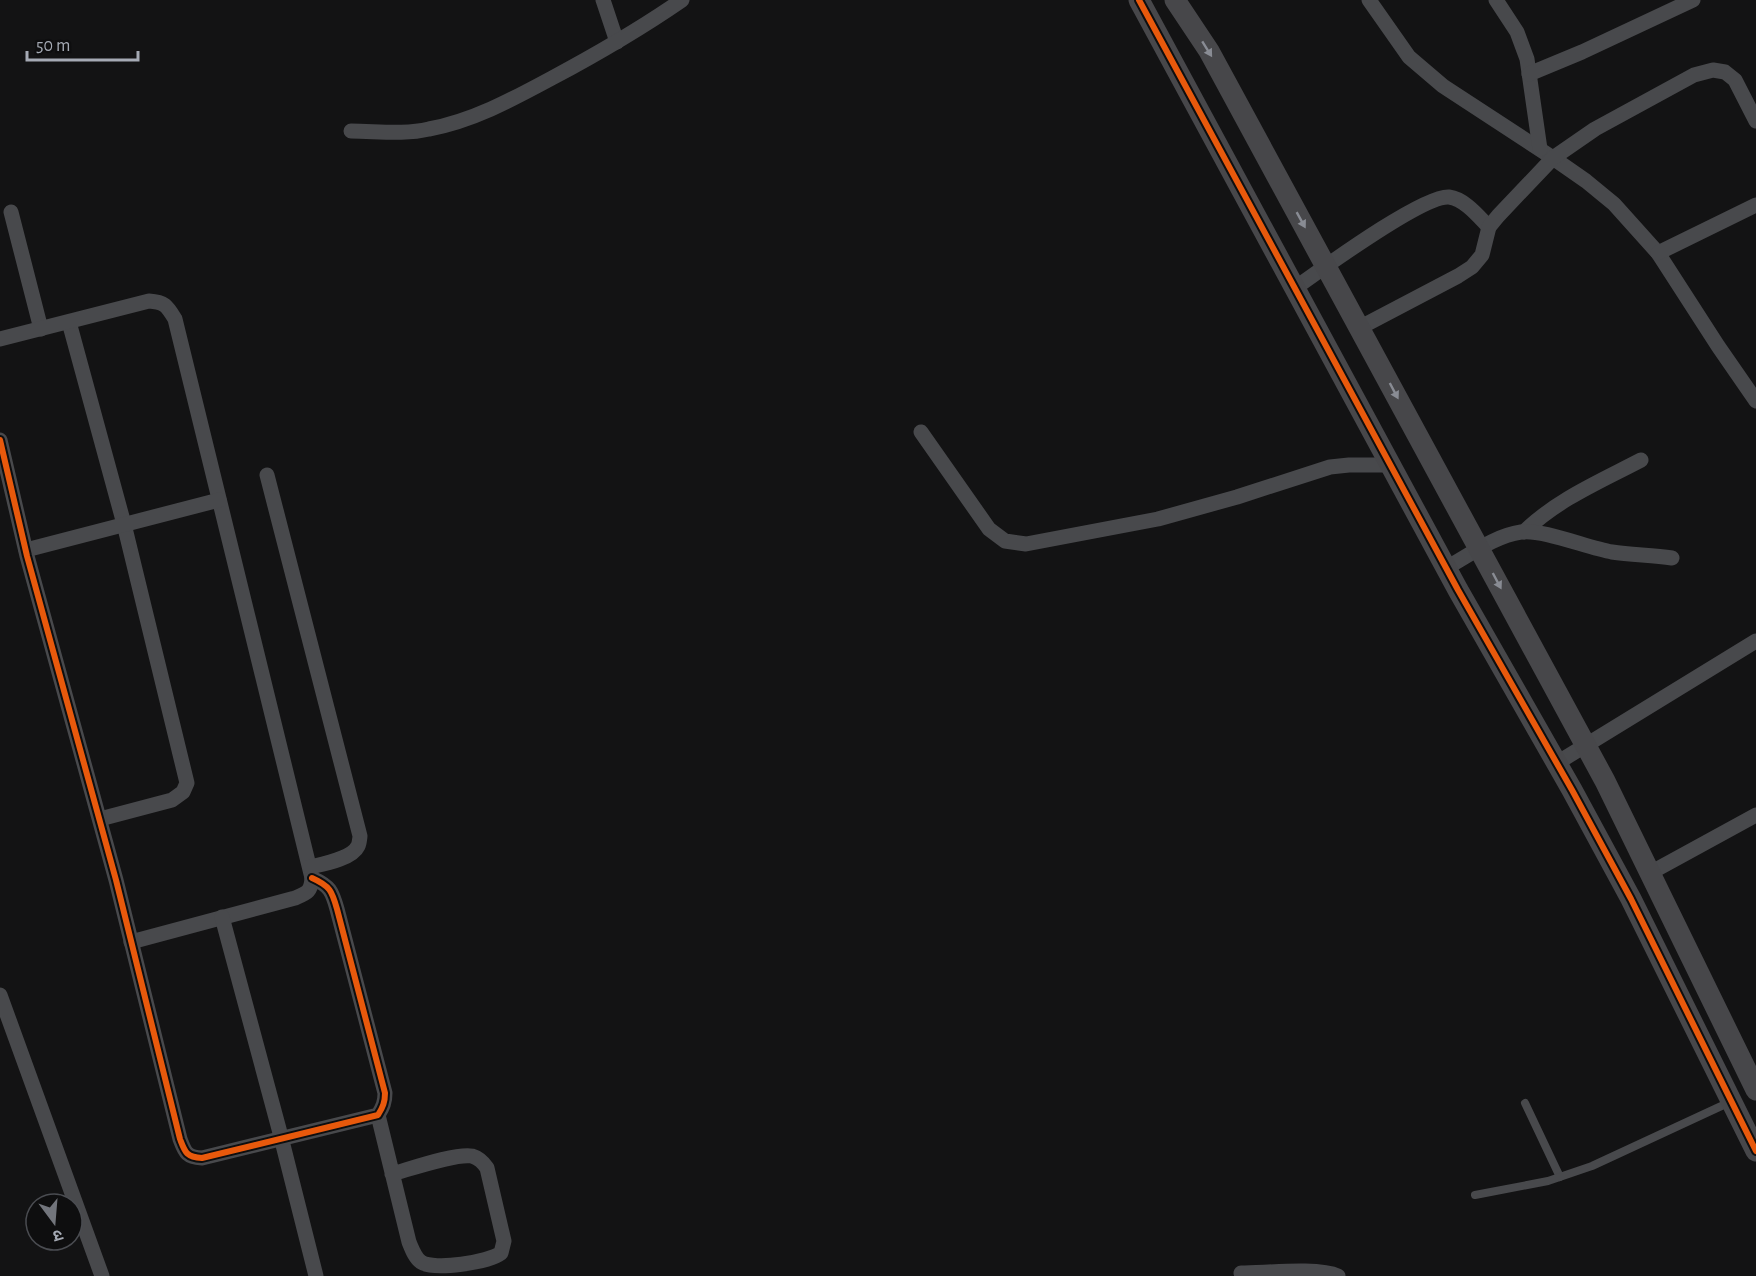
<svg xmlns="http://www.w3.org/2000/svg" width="1756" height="1276" font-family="'Alegreya Sans','Noto Sans Devanagari',sans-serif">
<rect width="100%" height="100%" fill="#131314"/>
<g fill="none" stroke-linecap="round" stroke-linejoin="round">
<!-- lane -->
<g stroke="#48494c" stroke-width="8">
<path d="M1525 1103 1560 1177"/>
<path d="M1475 1195 1548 1181 1592 1166 1730 1102"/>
</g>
<!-- street -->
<g stroke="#48494c" stroke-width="15">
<path d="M603 0 617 42"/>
<path d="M1369 0 1409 57 1443 86 1553 158 1586 181 1614 204 1658 253 1718 346 1756 401"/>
<path d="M1496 0 1517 32 1527 59 1540 149"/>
<path d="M1529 74 1582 52 1693 0"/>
<path d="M351 131C376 131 404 135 429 129 473 121 513 99 552 78 597 54 640 29 682 0"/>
<path d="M11 212 41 329"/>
<path d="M1658 253 1756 205"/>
<path d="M1295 288C1322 269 1423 195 1449 197 1465 199 1479 217 1489 227"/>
<path d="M69 322 124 524 187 783 183 792 172 800 100 819"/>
<path d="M1359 328 1458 276 1472 267 1482 255 1489 227 1498 216 1553 158 1595 129 1694 75 1713 70 1725 72 1735 80 1756 121"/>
<path d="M0 339 149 301C165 302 167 306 175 319L312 878C311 892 307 893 295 898L131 942"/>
<path d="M921 432 989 529 1005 541 1026 544 1158 519 1237 497 1330 467 1349 465H1391"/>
<path d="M0 440 27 556 116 880 180 1139C185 1152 186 1157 202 1158L378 1115C383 1107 385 1102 385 1093L337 909C332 891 330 886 312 878"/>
<path d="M267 475 360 836C360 837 359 845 358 846 352 859 323 864 310 867"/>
<path d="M1524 532C1556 500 1601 481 1641 460"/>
<path d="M26 550 219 500"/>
<path d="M1446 568C1470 555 1494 536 1521 532 1543 529 1588 548 1612 552 1632 555 1652 555 1672 558"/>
<path d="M1557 763 1756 641"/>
<path d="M1650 873 1756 815"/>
<path d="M222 917 279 1129 316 1276"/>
<path d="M0 995 102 1276"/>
<path d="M378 1115 409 1242C412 1249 415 1258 421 1262 434 1271 489 1262 501 1253L504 1241 487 1168C483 1162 479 1158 472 1156 456 1153 410 1169 392 1174"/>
<path d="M1241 1273C1265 1273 1318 1267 1338 1276"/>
</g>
<!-- secondary -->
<g stroke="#47474a" stroke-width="21">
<path d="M1139 0 1458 590 1572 790 1631 899 1756 1151"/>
<path d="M1175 0 1209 51 1605 781 1756 1090"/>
</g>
<defs>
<g id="cycleway">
<path d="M1139 0 1458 590 1572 790 1631 899 1756 1151"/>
<path d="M0 440 27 556 116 880 180 1139C185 1152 186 1157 202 1158L378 1115C383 1107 385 1102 385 1093L337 909C332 891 330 886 312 878"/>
</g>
</defs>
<!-- cycleway casing -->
<use href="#cycleway" stroke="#0e0e0f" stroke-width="10"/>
<!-- cycleway -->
<use href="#cycleway" stroke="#e8590c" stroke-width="6"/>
</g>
<!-- one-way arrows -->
<defs><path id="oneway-solid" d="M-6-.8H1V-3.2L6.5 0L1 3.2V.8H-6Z" transform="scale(1.5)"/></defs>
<g fill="#898c94">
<use href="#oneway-solid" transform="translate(1207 49) rotate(58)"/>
<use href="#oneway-solid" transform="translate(1301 220) rotate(61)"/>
<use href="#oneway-solid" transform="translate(1394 391) rotate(62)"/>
<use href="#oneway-solid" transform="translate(1497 581) rotate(62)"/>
</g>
<!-- north arrow -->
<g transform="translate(54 1222) rotate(164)"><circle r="28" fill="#0e0e0f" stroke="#4a4c51" stroke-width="1.5"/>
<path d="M0-4.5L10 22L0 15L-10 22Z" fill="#72757c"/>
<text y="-9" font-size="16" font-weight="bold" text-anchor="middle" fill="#a5aab4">उ</text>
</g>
<!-- scale -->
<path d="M27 51v9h111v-9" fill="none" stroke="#a5aab4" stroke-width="3"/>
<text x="36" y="51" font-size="18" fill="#a5aab4" stroke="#0e0e0f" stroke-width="4.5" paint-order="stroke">50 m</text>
</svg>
